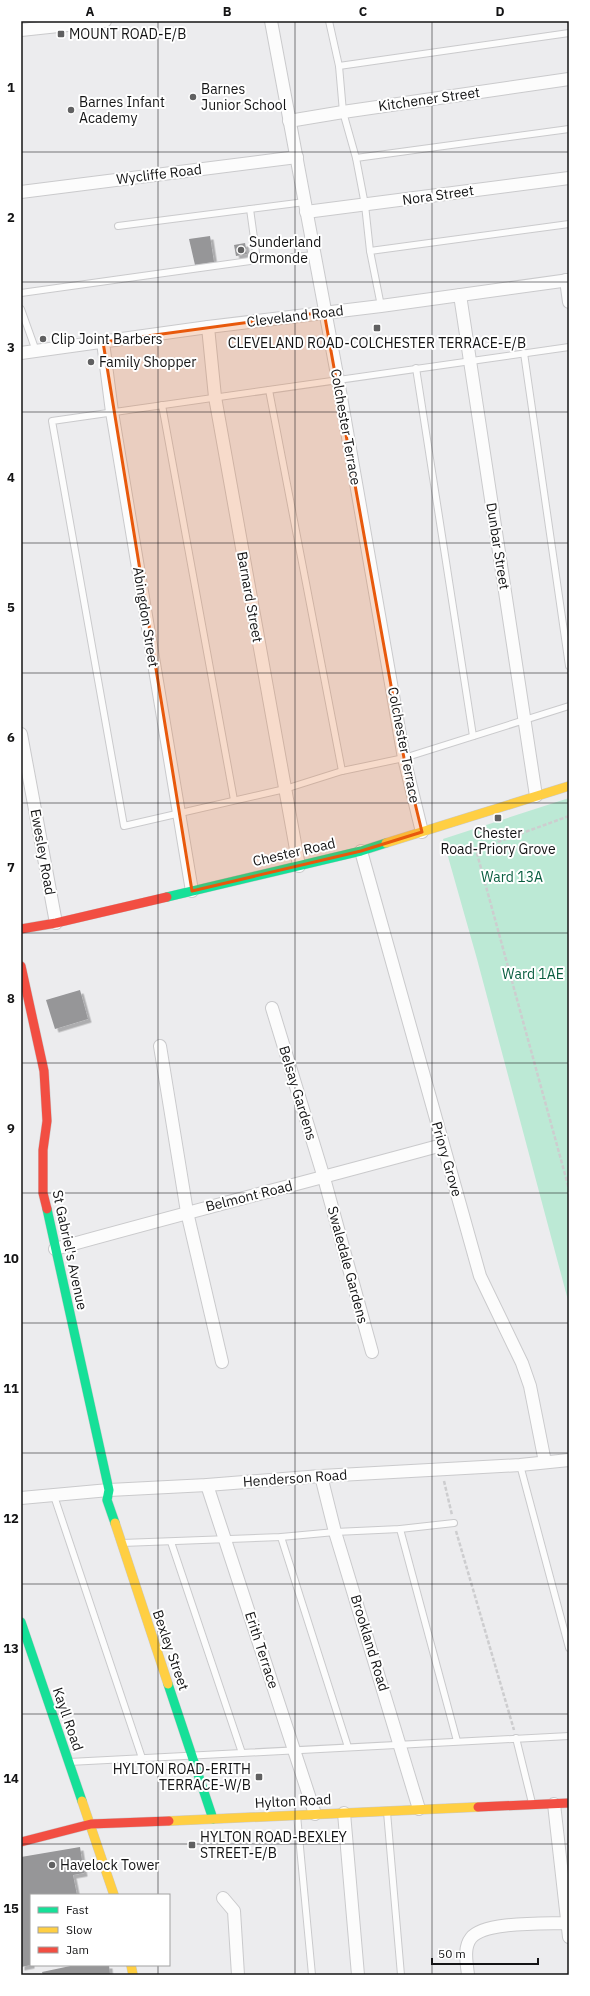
<svg xmlns="http://www.w3.org/2000/svg" width="590" height="1996" font-family="'IBM Plex Sans',sans-serif">
<defs>
<filter id="shadow"><feDropShadow dx="3.5" dy="3.5" stdDeviation="0" flood-color="#0004"/></filter>
</defs>
<rect width="100%" height="100%" fill="#ececee"/>
<!-- green -->
<path fill="#bce9d5" d="M569 798V1304L477 959 443 839Z"/>
<!-- building -->
<g fill="#969698" filter="url(#shadow)">
<path d="M210 236 214 262 195 265 189 239Z"/>
<path d="M245 243 247 254 236 256 234 245Z"/>
<path d="M80 990 88 1019 55 1029 46 1000Z"/>
<path d="M80 1847 84 1873 73 1875 77 1895H31V1965L21 1967V1857Z"/>
<path d="M75 1965H109L110 1975H43L42 1972Z"/>
</g>
<g fill="none" stroke-linecap="round" stroke-linejoin="round">
<defs>
<g id="lane">
<path d="M329 21 339 66 343 112 356 158 365 205 370 251 381 306"/>
<path d="M339 66 569 33"/>
<path d="M356 158 569 129"/>
<path d="M250 209 257 260"/>
<path d="M118 226 305 202"/>
<path d="M370 251 569 224"/>
<path d="M21 293 257 260 315 255"/>
<path d="M21 309 36 351"/>
<path d="M569 347 52 421 124 826 285 789 342 771 404 758 569 706"/>
<path d="M524 353 569 666"/>
<path d="M416 368 473 736"/>
<path d="M269 390 342 771"/>
<path d="M162 405 234 800"/>
<path d="M520 1465 569 1648"/>
<path d="M54 1496 142 1758"/>
<path d="M400 1529 457 1741"/>
<path d="M281 1537 348 1747"/>
<path d="M171 1542 242 1753"/>
<path d="M122 1543 281 1537 335 1532 400 1529 454 1523"/>
<path d="M516 1738 532 1803"/>
<path d="M69 1762 569 1736"/>
<path d="M387 1812 401 1975"/>
<path d="M297 1815 312 1975"/>
</g>
<g id="street">
<path d="M271 21 338 380 404 758 422 832"/>
<path d="M21 30 105 21"/>
<path d="M289 121 343 112 569 79"/>
<path d="M21 192 297 157"/>
<path d="M306 212 569 178"/>
<path d="M566 280 569 302"/>
<path d="M460 295 536 796"/>
<path d="M208 327 215 397 299 866"/>
<path d="M103 342 112 412 192 891"/>
<path d="M21 353 208 327 381 306 569 280"/>
<path d="M21 734 56 923"/>
<path d="M361 851 480 1276 522 1363 530 1386 545 1462"/>
<path d="M272 1008 324 1178 372 1352"/>
<path d="M160 1046 187 1212 222 1362"/>
<path d="M55 1249C184 1213 314 1180 442 1145"/>
<path d="M321 1476 335 1532 419 1809"/>
<path d="M207 1485 315 1814"/>
<path d="M21 1498 109 1490 207 1485 321 1476 520 1465 569 1460"/>
<path d="M554 1804 569 1937"/>
<path d="M344 1813 358 1975"/>
<path d="M223 1898 234 1911 238 1975"/>
<path d="M468 1975C467 1964 463 1948 471 1938 484 1921 546 1924 568 1923"/>
</g>
<g id="fast">
<path d="M167 897 361 851 386 843"/>
<path d="M47 1209 109 1490 107 1500 115 1523"/>
<path d="M21 1622 82 1801"/>
<path d="M168 1684 213 1819"/>
</g>
<g id="slow">
<path d="M386 843 569 786"/>
<path d="M115 1523 168 1684"/>
<path d="M82 1801 114 1895"/>
<path d="M169 1821 478 1807"/>
<path d="M131 1965 133 1975"/>
</g>
<g id="jam">
<path d="M21 929 56 923 167 897"/>
<path d="M21 966 44 1071 47 1121 43 1150V1193L47 1209"/>
<path d="M478 1807 569 1803"/>
<path d="M21 1842 91 1824 169 1821"/>
</g>
</defs>
<!-- lane casing -->
<use href="#lane" stroke="#cacacc" stroke-width="8"/>
<!-- street casing -->
<use href="#street" stroke="#cacacc" stroke-width="14"/>
<!-- fast casing -->
<use href="#fast" stroke="#cacacc" stroke-width="10"/>
<!-- slow casing -->
<use href="#slow" stroke="#cacacc" stroke-width="10"/>
<!-- jam casing -->
<use href="#jam" stroke="#cacacc" stroke-width="10"/>
<!-- path -->
<g stroke="#cdcdcf" stroke-width="2.5" stroke-dasharray="4 2" stroke-linecap="butt">
<path d="M569 816 476 850 569 1189"/>
<path d="M444 1481 452 1515"/>
<path d="M456 1531 514 1730"/>
</g>
<!-- lane -->
<use href="#lane" stroke="#fcfcfc" stroke-width="6"/>
<!-- street -->
<use href="#street" stroke="#fcfcfc" stroke-width="12"/>
<!-- fast -->
<use href="#fast" stroke="#16e098" stroke-width="9"/>
<!-- slow -->
<use href="#slow" stroke="#ffcf43" stroke-width="9"/>
<!-- jam -->
<use href="#jam" stroke="#f24e42" stroke-width="9"/>
</g>
<!-- marked area -->
<path fill="#e8590c" fill-opacity="0.2" stroke="#e8590c" stroke-width="3" stroke-linejoin="round" d="M324 312 404 758 422 832 361 851 192 891 103 342Z"/>
<!-- grid -->
<path fill="none" stroke="#141415" stroke-width="1" stroke-opacity="0.55" d="M158 21V1895M295 21V1975M432 21V1975M21 152H569M21 282H569M21 412H569M21 543H569M21 673H569M21 803H569M21 933H569M21 1063H569M21 1193H569M21 1323H569M21 1453H569M21 1584H569M21 1714H569M21 1844H569M158 1965V1975"/>
<!-- markers -->
<g fill="#606061" stroke="#fff" stroke-width="1.5">
<rect x="57" y="30" width="8" height="8" rx="2"/>
<circle cx="193" cy="97" r="4"/>
<circle cx="71" cy="110" r="4"/>
<circle cx="241" cy="250" r="4"/>
<rect x="373" y="324" width="8" height="8" rx="2"/>
<circle cx="43" cy="339" r="4"/>
<circle cx="91" cy="362" r="4"/>
<rect x="494" y="814" width="8" height="8" rx="2"/>
<rect x="255" y="1773" width="8" height="8" rx="2"/>
<rect x="188" y="1841" width="8" height="8" rx="2"/>
<circle cx="52" cy="1865" r="4"/>
</g>
<g text-anchor="middle" dominant-baseline="central" stroke-width="4" stroke-linejoin="round" paint-order="stroke">
<!-- poi labels -->
<g font-size="14" fill="#141415" stroke="#fff" text-anchor="start">
<text x="69" y="34">MOUNT ROAD-E/B</text>
<text x="201" y="89">Barnes<tspan x="201" dy="16">Junior School</tspan></text>
<text x="79" y="102">Barnes Infant<tspan x="79" dy="16">Academy</tspan></text>
<text x="249" y="242">Sunderland<tspan x="249" dy="16">Ormonde</tspan></text>
<text x="51" y="339">Clip Joint Barbers</text>
<text x="377" y="343" text-anchor="middle">CLEVELAND ROAD-COLCHESTER TERRACE-E/B</text>
<text x="99" y="362">Family Shopper</text>
<text x="498" y="833" text-anchor="middle">Chester<tspan x="498" dy="16">Road-Priory Grove</tspan></text>
<text x="251" y="1769" text-anchor="end">HYLTON ROAD-ERITH<tspan x="251" dy="16">TERRACE-W/B</tspan></text>
<text x="200" y="1837">HYLTON ROAD-BEXLEY<tspan x="200" dy="16">STREET-E/B</tspan></text>
<text x="60" y="1865">Havelock Tower</text>
</g>
<!-- street labels -->
<g font-size="14" fill="#141415" stroke="#fff">
<text transform="translate(429 99) rotate(-8)">Kitchener Street</text>
<text transform="translate(159 174) rotate(-7)">Wycliffe Road</text>
<text transform="translate(438 195) rotate(-8)">Nora Street</text>
<text transform="translate(295 316) rotate(-7)">Cleveland Road</text>
<text transform="translate(346 427) rotate(80)">Colchester Terrace</text>
<text transform="translate(498 546) rotate(81)">Dunbar Street</text>
<text transform="translate(250 597) rotate(80)">Barnard Street</text>
<text transform="translate(146 617) rotate(81)">Abingdon Street</text>
<text transform="translate(404 745) rotate(79)">Colchester Terrace</text>
<text transform="translate(43 852) rotate(80)">Ewesley Road</text>
<text transform="translate(294 852) rotate(-13)">Chester Road</text>
<text transform="translate(298 1093) rotate(73)">Belsay Gardens</text>
<text transform="translate(447 1159) rotate(74)">Priory Grove</text>
<text transform="translate(249 1196) rotate(-14)">Belmont Road</text>
<text transform="translate(70 1250) rotate(78)">St Gabriel's Avenue</text>
<text transform="translate(348 1265) rotate(75)">Swaledale Gardens</text>
<text transform="translate(295 1478) rotate(-4)">Henderson Road</text>
<text transform="translate(370 1643) rotate(73)">Brookland Road</text>
<text transform="translate(171 1650) rotate(71)">Bexley Street</text>
<text transform="translate(262 1650) rotate(72)">Erith Terrace</text>
<text transform="translate(68 1719) rotate(71)">Kayll Road</text>
<text transform="translate(293 1801) rotate(-3)">Hylton Road</text>
</g>
<!-- park labels -->
<g font-size="14" fill="#085d3f" stroke="#fff">
<text x="512" y="877">Ward 13A</text>
<text x="533" y="974">Ward 1AE</text>
</g>
</g>
<!-- border -->
<rect width="590" height="1996" fill="none" stroke="#ffffff" stroke-width="44"/>
<!-- legend -->
<rect x="30" y="1894" width="140" height="72" fill="#ffffff" stroke="#a1a1a1"/>
<rect x="38" y="1907" width="20" height="6" fill="#16e098" stroke="#a1a1a1"/>
<text x="66" y="1914" font-size="12" fill="#141415">Fast</text>
<rect x="38" y="1927" width="20" height="6" fill="#ffcf43" stroke="#a1a1a1"/>
<text x="66" y="1934" font-size="12" fill="#141415">Slow</text>
<rect x="38" y="1947" width="20" height="6" fill="#f24e42" stroke="#a1a1a1"/>
<text x="66" y="1954" font-size="12" fill="#141415">Jam</text>
<!-- scale -->
<path d="M432 1958v6h106v-6" fill="none" stroke="#141415" stroke-width="2"/>
<text x="438" y="1958" font-size="12" fill="#141415" stroke="#ffffff" stroke-width="3" paint-order="stroke">50 m</text>
<rect x="22" y="22" width="546" height="1952" fill="none" stroke="#141415" stroke-width="1.5"/>
<g font-size="13" text-anchor="middle" font-weight="bold" fill="#141415">
<text x="90" y="16">A</text>
<text x="227" y="16">B</text>
<text x="363" y="16">C</text>
<text x="500" y="16">D</text>
<text x="11" y="92">1</text>
<text x="11" y="222">2</text>
<text x="11" y="352">3</text>
<text x="11" y="482">4</text>
<text x="11" y="612">5</text>
<text x="11" y="742">6</text>
<text x="11" y="872">7</text>
<text x="11" y="1003">8</text>
<text x="11" y="1133">9</text>
<text x="11" y="1263">10</text>
<text x="11" y="1393">11</text>
<text x="11" y="1523">12</text>
<text x="11" y="1653">13</text>
<text x="11" y="1783">14</text>
<text x="11" y="1913">15</text>
</g>
</svg>
